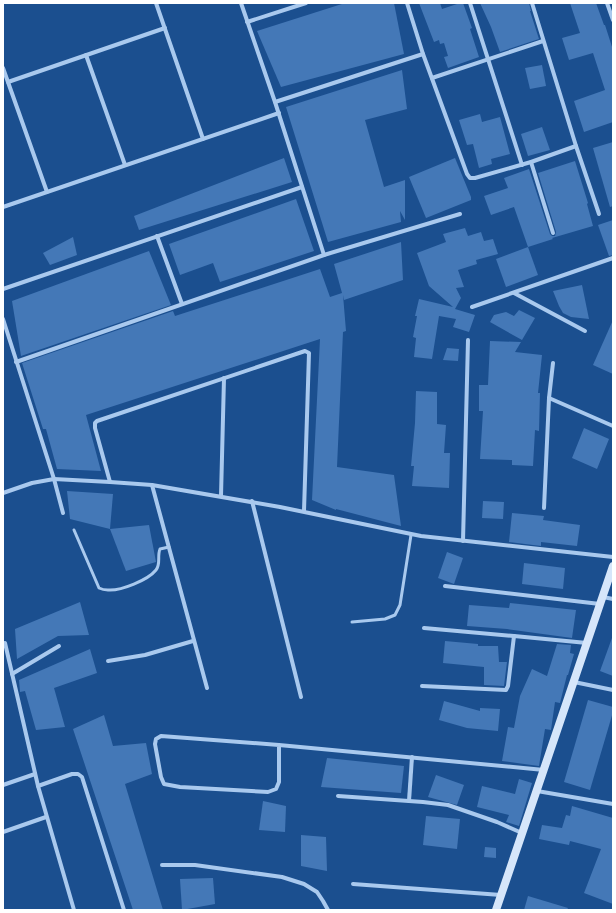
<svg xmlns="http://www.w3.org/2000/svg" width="616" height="913" font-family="'Source Sans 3',sans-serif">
<rect width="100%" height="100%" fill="#1b4f8f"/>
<!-- building -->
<g fill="#4478b7">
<path d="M345 3H394L404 54 281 87 257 31Z"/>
<path d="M419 3H440L442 9 460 3H463L472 28 470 29 479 57 448 68 444 57 448 56 444 43 440 44 439 40 434 42Z"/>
<path d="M480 3H529L531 11H530L539 39 500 52 491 27Z"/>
<path d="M570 3H596L604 25H605L613 50V122L584 132 574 101 605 90 593 53 569 60 562 38 580 33Z"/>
<path d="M542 65 546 86 530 89 525 68Z"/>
<path d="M402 70 407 109 365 120 384 187 405 180V220L400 211 401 222 328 242 286 107Z"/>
<path d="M480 114 482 122 500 117 510 154 491 159 492 164 479 168 473 144 467 145 459 120Z"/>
<path d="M542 127 550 150 528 156 521 134Z"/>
<path d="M613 142V206L610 207 593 148Z"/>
<path d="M284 158 292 182 139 230 134 216Z"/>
<path d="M455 158 471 197V200L426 218 409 177Z"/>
<path d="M575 161 588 203 587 204 593 226 552 238 553 239 528 247 514 207 491 215 484 196 508 188 504 178 529 169 550 234 552 236H555L556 232 538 173Z"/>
<path d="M296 199 314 251 220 282 213 263 180 275 169 244Z"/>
<path d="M613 220V255L609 256 598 225Z"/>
<path d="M465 228 468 236 481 232 484 241 493 239 498 254 476 260 477 264 458 270 464 287 456 288 461 298 455 309 475 315 469 332 453 327 456 319 439 316 432 359 414 357 416 338 413 337 417 316H415L419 299 453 307 429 286 417 253 446 242 443 234Z"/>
<path d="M73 237 77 255 50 265 43 253Z"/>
<path d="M401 242 403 280 344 300 343 295 346 331 343 332 337 467 394 475 401 526 336 509V510L312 500 320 339 86 415 101 471 57 469 46 429H43L22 363 173 311 175 316 320 269 330 297 342 293 334 264Z"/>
<path d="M528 247 538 275 506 287 496 259Z"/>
<path d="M149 251 171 305 21 356 12 301Z"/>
<path d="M582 285 589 319 571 317 563 313 559 306 553 291Z"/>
<path d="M519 310 535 318 522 340 490 322 494 315 506 312 514 316Z"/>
<path d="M613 320V374L593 365Z"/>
<path d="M490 341 521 342 515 352 542 355 538 393H540L539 431 535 430 533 466 512 465V460L480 459 483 411H479V385H488Z"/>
<path d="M447 348 459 349 458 361 443 360Z"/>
<path d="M416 391 437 392V424L446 425 444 453H450L449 488 412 486 414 466H411L415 423Z"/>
<path d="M584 428 609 439 597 469 572 458Z"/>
<path d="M67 491 113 494 110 529 70 519Z"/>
<path d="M483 501 504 502 503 519 482 518Z"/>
<path d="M512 513 544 516 543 520 580 525 577 546 541 542V546L509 542Z"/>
<path d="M149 525 156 562 126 571 110 529Z"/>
<path d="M447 552 463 558 454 584 438 578Z"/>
<path d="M524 563 565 568 563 589 522 584Z"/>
<path d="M80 602 89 635 58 636 17 659 15 629Z"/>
<path d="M510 603 576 610 572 638 507 629 467 626 469 605 509 608Z"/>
<path d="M612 638 613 639V676L600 671Z"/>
<path d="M445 641 478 644V646H498L499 662H507L504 686 484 685V667L443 663Z"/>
<path d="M557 644 571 645 570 653 574 654 568 675H567L560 703 555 702 551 730 545 729 539 766 502 761 508 727 514 728 520 696 532 669 547 676Z"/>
<path d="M90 649 97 673 54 688 65 727 36 730 25 691 20 692 19 680Z"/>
<path d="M588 700 613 707V712L590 790 564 782Z"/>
<path d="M444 701 480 711V708L500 709 498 731 467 728 439 720Z"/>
<path d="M104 715 113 746 146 743 152 774 125 784 163 910H133L73 729Z"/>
<path d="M327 758 404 766 401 793 321 787Z"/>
<path d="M436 775 464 785 457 805 428 797Z"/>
<path d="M519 779 532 783 519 826 506 822 509 815 477 807 482 786 515 794Z"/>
<path d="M263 801 286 806 285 832 259 830Z"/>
<path d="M572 806 613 818V904L584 893 601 849 570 841 569 845 539 839 542 825 562 828 566 815 570 816Z"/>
<path d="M426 816 460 819 457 849 423 845Z"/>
<path d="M301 835 326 837 327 871 301 866Z"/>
<path d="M485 847 496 848V858L484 857Z"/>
<path d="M213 878 215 904 182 910 180 879Z"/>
<path d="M528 896 568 908 567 910H524Z"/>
</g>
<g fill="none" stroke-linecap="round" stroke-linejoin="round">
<!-- service -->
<g stroke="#a9c9ee" stroke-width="3">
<path d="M74 530 99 588C101 589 105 590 108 590 121 591 148 580 156 570 161 564 157 556 160 549L169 547"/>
<path d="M352 622 385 619 395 615 400 605 411 535"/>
</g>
<!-- minor -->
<g stroke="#a9c9ee" stroke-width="4">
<path d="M156 3 203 139"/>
<path d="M241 3 275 102 324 255"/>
<path d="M407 3 423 54 467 174 470 178H475L531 162 576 146"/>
<path d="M470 3 522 165"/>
<path d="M532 3 576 146 599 214"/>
<path d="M607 3 613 20"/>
<path d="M247 22 306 3"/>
<path d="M86 55 125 165"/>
<path d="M3 68 47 192"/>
<path d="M432 78 543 41"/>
<path d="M8 82 165 28"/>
<path d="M275 102 423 54"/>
<path d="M531 162 553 233"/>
<path d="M3 207 279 113"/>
<path d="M157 236 182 304"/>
<path d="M3 289 302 187"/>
<path d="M514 293 585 331"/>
<path d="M472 307 613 258"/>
<path d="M3 319 54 479 63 513"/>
<path d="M16 362 324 255 460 214"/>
<path d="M549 398 613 426"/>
<path d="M110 482 95 428V423L97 421 305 351 309 353 304 511"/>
<path d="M152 485 207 688"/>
<path d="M3 493 32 483 54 479 110 482 152 485 280 507 421 536 613 557"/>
<path d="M221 496 224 378"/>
<path d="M252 501 301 697"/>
<path d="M544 508 549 398 553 363"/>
<path d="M463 541 468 340"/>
<path d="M445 586 600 604"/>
<path d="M603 597 613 599"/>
<path d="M424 628 514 636"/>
<path d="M5 643 38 786 74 910"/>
<path d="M108 661 145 655 193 641"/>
<path d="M12 674 59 646"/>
<path d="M574 682 613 690"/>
<path d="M422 686 506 690 508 686 514 636 587 643"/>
<path d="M279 745V782L276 789 268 792 180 787 164 784 161 777 155 744 156 739 161 736 279 745 544 770"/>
<path d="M3 785 35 774"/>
<path d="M38 786 72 774H78L82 777 124 910"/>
<path d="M537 791 613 804"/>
<path d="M338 796 423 802 448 805 497 822 522 833"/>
<path d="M409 801 412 757"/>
<path d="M3 832 46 817"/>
<path d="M162 865H195L282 877 304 884 317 892 323 901 328 910"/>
<path d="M353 884 501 895"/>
</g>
<!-- secondary -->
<path stroke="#d6e6fa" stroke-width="8" d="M496 910 613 566"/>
</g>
<!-- border -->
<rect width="616" height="913" fill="none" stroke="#ffffff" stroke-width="8"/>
</svg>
